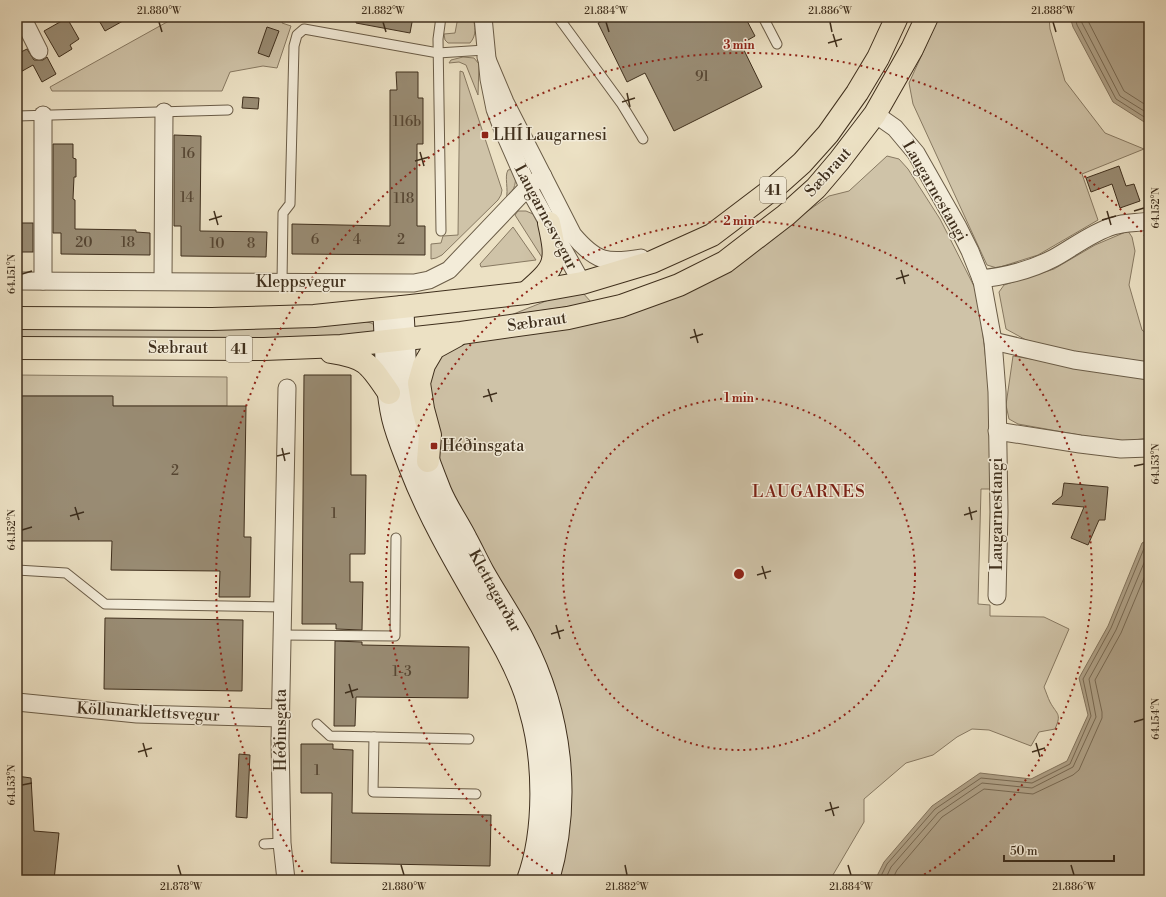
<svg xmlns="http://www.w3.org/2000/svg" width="1166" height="897" font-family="'Libre Bodoni',serif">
<rect width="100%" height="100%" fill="#ece1c4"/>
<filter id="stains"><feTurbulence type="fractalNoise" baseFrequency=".005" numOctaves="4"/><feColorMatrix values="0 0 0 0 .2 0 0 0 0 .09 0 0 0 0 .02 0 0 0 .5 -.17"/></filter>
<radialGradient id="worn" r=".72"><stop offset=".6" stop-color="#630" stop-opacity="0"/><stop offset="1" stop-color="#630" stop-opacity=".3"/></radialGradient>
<!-- green -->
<g fill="#cfc3a8" stroke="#877962">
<path d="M176 17H284L282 23 291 26 277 68 263 66 230 72 222 91H52L50 87Z"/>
<path d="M458 17H473C475 27 477 35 470 43H448L445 40 444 34 455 33Z"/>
<path d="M939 17H1049L1050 29 1065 81 1105 133 1144 149 1082 174 1098 220 1038 255 997 268 987 265 913 104 909 83Z"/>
<path d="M463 57 474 58 479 64 478 95 466 65 459 62 449 63 451 60Z"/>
<path d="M460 71 463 72 502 190 501 195 498 200 442 255 436 258 431 259V244L441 243 443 236 458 235Z"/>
<path d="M887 156 899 159 908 169 940 219 978 294 989 386 992 489H981L978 604 990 605V616L1044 617 1069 629 1044 687C1046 692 1048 698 1050 702 1057 715 1062 713 1055 729L1039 732 1031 746 989 730 972 729 957 737 933 755 906 763 864 799V822L830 880H559L571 799 563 718 529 631 481 546 441 470 428 385 431 366 452 345 532 330 741 258 829 196 849 191Z"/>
<path d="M513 169C518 183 515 188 506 200 509 189 504 177 508 170Z"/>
<path d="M518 211H526L533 214 543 234V259L515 215Z"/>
<path d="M513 227 536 260 481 267 480 264Z"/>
<path d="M1128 231 1132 237 1135 251 1129 285 1142 330 1149 336V365L1096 358 1026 340 1006 329 999 292 1004 285 1054 269 1095 245Z"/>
<path d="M582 292 592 303 511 315 556 297Z"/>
<path d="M359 320 371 323 378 327 379 331 311 340H17V326Z"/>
<path d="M1013 356 1149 378V438L1119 442 1018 424 1009 419 1006 405Z"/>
<path d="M17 375 227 377V406H113L112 396H20V426H17Z"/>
</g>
<!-- water -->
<g fill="#b1a48b" stroke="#83755f">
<path d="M1070 17H1149V125L1113 102 1073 27Z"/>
<path d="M1149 539V880H875L884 862 932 806 980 773 1031 779 1067 761 1088 715 1079 678 1108 626 1142 543Z"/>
</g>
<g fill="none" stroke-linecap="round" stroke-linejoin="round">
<!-- shore -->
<g stroke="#786a54" stroke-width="1">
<path d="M1075 17 1077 25 1116 99 1149 120"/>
<path d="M1080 17 1082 23 1120 96 1149 114"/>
<path d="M1086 17 1124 91 1149 107"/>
<path d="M879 880 887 864 935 809 981 778 1032 783 1070 764 1091 716 1083 679 1111 628 1145 546 1149 543"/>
<path d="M885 880 891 867 938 813 982 783 1032 788 1073 767 1096 717 1089 679 1116 630 1149 551"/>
<path d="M892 880 897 870 942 817 984 789 1033 794 1073 775 1079 770 1102 718V712L1095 680 1121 633 1149 566"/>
</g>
</g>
<!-- building -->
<g fill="#998c74" stroke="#3f2f1d">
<path d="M97 17H130L105 31Z"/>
<path d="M356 17H413L410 33 356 23Z"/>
<path d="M611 17H745L755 36 741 44 762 87 674 131 645 73 627 82 598 23Z"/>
<path d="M67 18 79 39 70 45 72 49 59 57 44 31Z"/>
<path d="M267 27 279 31 269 57 258 53Z"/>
<path d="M27 49 34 60H43L47 57 56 74 42 82 33 65 17 74V54Z"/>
<path d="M396 72H418V98H423V144H417V226H425V255L292 254V224L390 226V90H397Z"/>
<path d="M243 97 259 98 258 109 242 108Z"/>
<path d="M174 135 201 136 200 231 267 232 266 257 181 256V226H174Z"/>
<path d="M53 144H73V158L76 159V177H74L73 199 75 200V229L136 230V232L150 233V255L61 254V233H53Z"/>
<path d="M1119 166 1126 186 1134 184 1140 201 1120 208 1112 184 1091 192 1086 178Z"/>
<rect x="17" y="223" width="16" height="29"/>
<path d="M304 375H351V475H366L365 554H350V582H363L362 630 336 629V624H302Z"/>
<path d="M20 396H113V406H246L244 537H251L250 597H219L220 571 111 570 112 541H20L21 441H17V426H20Z"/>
<path d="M1064 483 1108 487 1105 520H1099L1088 545 1071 538 1084 507 1052 504 1062 496Z"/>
<path d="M105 618 243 620 242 691 104 689Z"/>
<path d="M335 641 362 642V645L469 647 468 698 356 697 355 726H334Z"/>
<path d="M301 744H333V749L353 750 352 813 491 815 490 866 331 863 332 793H301Z"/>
<path d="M239 754 250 755 247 818 236 817Z"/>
<path d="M17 776 31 778 34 831 59 833 54 880H17Z"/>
</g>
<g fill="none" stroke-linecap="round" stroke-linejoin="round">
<defs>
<g id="service">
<path d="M558 17 621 103 643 139"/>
<path d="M763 17 777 44"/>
<path d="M17 116 228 110"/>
<path d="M441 231 438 39 441 17"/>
<path d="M282 282 283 213 290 204 294 46 297 35 304 29 438 53 485 50"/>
<path d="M17 570 66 573 105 604 282 607"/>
<path d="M282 635 395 636 396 538"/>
<path d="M317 724 330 736 469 739"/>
<path d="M374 737 373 792 476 794"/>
<path d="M264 844 282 843"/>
</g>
<g id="minor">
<path d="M22 17 39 51"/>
<path d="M483 17 489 79 495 109 503 130 528 187 582 283"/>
<path d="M486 57 505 102 573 235C596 262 607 264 641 258"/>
<path d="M875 114 895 128 916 153 958 227 970 251 982 281 993 341 997 392 999 512 997 596"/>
<path d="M43 115V281"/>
<path d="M981 279C1007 276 1031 270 1054 258 1074 247 1091 233 1113 226 1125 222 1137 223 1149 221"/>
<path d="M17 281 414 283 429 280 449 270 528 187 543 176"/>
<path d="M163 281 164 112"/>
<path d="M993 341 1074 360 1149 371"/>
<path d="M997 431 1080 444 1121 449 1149 448"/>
<path d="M17 702 137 714 280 718"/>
<path d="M286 880 282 843 280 741 287 388"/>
</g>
<g id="secondary">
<path d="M402 307C405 338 403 369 409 399 416 430 428 461 440 491 447 508 458 523 466 539 472 550 477 561 483 572 496 595 511 617 523 640 562 715 571 800 548 880"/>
<path d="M384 309C387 345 385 383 393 418 397 435 404 451 410 467 435 532 473 590 506 650 516 669 525 688 530 709 545 759 546 831 528 880"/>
</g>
<g id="primary">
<path d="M526 293C556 267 558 263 549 223"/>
<path d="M17 318 212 319 314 316 402 307 526 293 582 283 652 262 712 235 774 188 802 163 828 134 857 93 878 58 897 17"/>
<path d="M17 348 264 349 341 346 461 333 568 318 621 306 679 285 725 262 786 215 816 188 839 161 875 114 912 49 927 17"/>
<path d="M331 352C368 358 369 364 389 393"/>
<path d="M428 461 430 435 423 409 419 383 424 365 434 348 456 336"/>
</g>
</defs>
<!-- service casing -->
<use href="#service" stroke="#6a5c47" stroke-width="11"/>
<!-- minor casing -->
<use href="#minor" stroke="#6a5c47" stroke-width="19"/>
<!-- secondary casing -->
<use href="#secondary" stroke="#3f2f1d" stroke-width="24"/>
<!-- primary casing -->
<use href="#primary" stroke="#3f2f1d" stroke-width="24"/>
<!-- service -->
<use href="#service" stroke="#f3ecd9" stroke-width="9"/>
<!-- minor -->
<use href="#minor" stroke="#f3ecd9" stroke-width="17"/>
<!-- secondary -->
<use href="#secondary" stroke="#f3ecd9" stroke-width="22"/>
<!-- primary -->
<use href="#primary" stroke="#ece1c4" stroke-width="22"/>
</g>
<!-- ticks -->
<path fill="none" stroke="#3f2f1d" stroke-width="1.5" d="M159 22 162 32M383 22 386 32M606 22 609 32M830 22 832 32M1053 22 1056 32M833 34 837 47M828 43 842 39M627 93 630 107M622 102 635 98M420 152 424 166M415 161 429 157M214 211 218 225M1107 211 1111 225M1134 211 1144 208M209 220 222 216M1102 220 1116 216M901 270 905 284M22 274 32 271M896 279 909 275M694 329 698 343M690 338 703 334M488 389 492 402M483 397 497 393M282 448 285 461M277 456 290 453M1134 466 1144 464M75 507 79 520M969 507 972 520M964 515 977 511M70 516 84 512M22 530 32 527M762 566 766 579M757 575 771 571M556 625 560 639M551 634 564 630M349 684 353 698M345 693 358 689M1134 722 1144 719M143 743 147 757M1036 743 1040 757M138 752 152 748M1032 752 1045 748M22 785 32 783M830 802 834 816M825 811 839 807M178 865 181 875M401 865 404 875M625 865 627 875M848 865 851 875M1071 865 1074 875"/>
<!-- distance rings -->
<g fill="none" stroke="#8f2418" stroke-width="2" stroke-dasharray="2 4">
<circle cx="739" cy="574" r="176"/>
<path d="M563 880A353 353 0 1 1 915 880"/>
<path d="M306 877A529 529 0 0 1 1147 238"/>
</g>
<!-- markers -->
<g fill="#8f2418" stroke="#f3ecd9" stroke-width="1.5">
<rect x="481" y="131" width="8" height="8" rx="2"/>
<rect x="430" y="442" width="8" height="8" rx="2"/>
</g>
<g text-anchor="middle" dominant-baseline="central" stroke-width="3" stroke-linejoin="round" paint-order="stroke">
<!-- number labels -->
<g font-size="14" fill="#564633">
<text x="702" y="77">91</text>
<text x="407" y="122">116b</text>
<text x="188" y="154">16</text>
<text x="187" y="198">14</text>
<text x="404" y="199">118</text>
<text x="315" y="240">6</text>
<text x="357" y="240">4</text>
<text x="401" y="240">2</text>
<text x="84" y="243">20</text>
<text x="128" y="243">18</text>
<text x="217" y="244">10</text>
<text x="251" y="244">8</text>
<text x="175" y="471">2</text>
<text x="334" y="514">1</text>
<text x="402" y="672">1-3</text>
<text x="317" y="771">1</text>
</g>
<!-- shield labels -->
<g fill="#f3ecd9" stroke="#756855" stroke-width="1">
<rect x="760" y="177" width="26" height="26" rx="3"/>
<rect x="226" y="336" width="26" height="26" rx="3"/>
</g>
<g font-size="15" font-weight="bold" fill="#3f2f1d">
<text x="773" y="190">41</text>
<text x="239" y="349">41</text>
</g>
<!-- poi labels -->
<g font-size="16" fill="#3f2f1d" stroke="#f3ecd9" text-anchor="start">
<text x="493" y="135">LHÍ Laugarnesi</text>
<text x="442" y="446">Héðinsgata</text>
</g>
<!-- street labels -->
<g font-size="16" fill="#3f2f1d" stroke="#f3ecd9">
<text transform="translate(828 172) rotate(-48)">Sæbraut</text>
<text transform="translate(935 191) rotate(60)">Laugarnestangi</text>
<text transform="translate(546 217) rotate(62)">Laugarnesvegur</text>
<text x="301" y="282">Kleppsvegur</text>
<text transform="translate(537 322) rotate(-8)">Sæbraut</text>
<text x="178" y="348">Sæbraut</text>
<text transform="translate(997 514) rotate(-90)">Laugarnestangi</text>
<text transform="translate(495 591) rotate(61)">Klettagarðar</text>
<text transform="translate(148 712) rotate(3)">Köllunarklettsvegur</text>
<text transform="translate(281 730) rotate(-90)">Héðinsgata</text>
</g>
<!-- neighbourhood labels -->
<g font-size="17" letter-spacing="1" fill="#7a1f14" stroke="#f3ecd9">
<text x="809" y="492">LAUGARNES</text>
</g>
</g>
<circle cx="739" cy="574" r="6" fill="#8f2418" stroke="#f3ecd9" stroke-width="2"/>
<g font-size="12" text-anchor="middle" font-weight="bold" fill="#8f2418" stroke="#f3ecd9" stroke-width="3" stroke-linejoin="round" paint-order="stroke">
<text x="739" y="49">3 min</text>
<text x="739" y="225">2 min</text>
<text x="739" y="402">1 min</text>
</g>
<!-- margin -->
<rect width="1166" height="897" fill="none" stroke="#ece1c4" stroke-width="44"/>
<!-- scale -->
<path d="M1004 855v6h110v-6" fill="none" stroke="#3f2f1d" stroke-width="2"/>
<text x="1010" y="855" font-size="12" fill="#3f2f1d" stroke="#f3ecd9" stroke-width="3" paint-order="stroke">50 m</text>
<rect x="22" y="22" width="1122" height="853" fill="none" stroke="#3f2f1d" stroke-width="1.5"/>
<g font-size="10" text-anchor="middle" fill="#3f2f1d">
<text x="159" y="14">21.880°W</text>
<text x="383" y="14">21.882°W</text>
<text x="606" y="14">21.884°W</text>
<text x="830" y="14">21.886°W</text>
<text x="1053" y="14">21.888°W</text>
<text transform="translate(1155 208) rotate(-90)" y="4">64.152°N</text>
<text transform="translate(11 274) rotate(-90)" y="4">64.151°N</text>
<text transform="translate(1155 464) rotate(-90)" y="4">64.153°N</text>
<text transform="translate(11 530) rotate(-90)" y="4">64.152°N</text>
<text transform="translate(1155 719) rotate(-90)" y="4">64.154°N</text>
<text transform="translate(11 785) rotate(-90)" y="4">64.153°N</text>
<text x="181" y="890">21.878°W</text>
<text x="404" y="890">21.880°W</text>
<text x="627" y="890">21.882°W</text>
<text x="851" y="890">21.884°W</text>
<text x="1074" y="890">21.886°W</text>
</g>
<rect width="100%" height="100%" filter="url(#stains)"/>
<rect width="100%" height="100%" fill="url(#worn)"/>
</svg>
